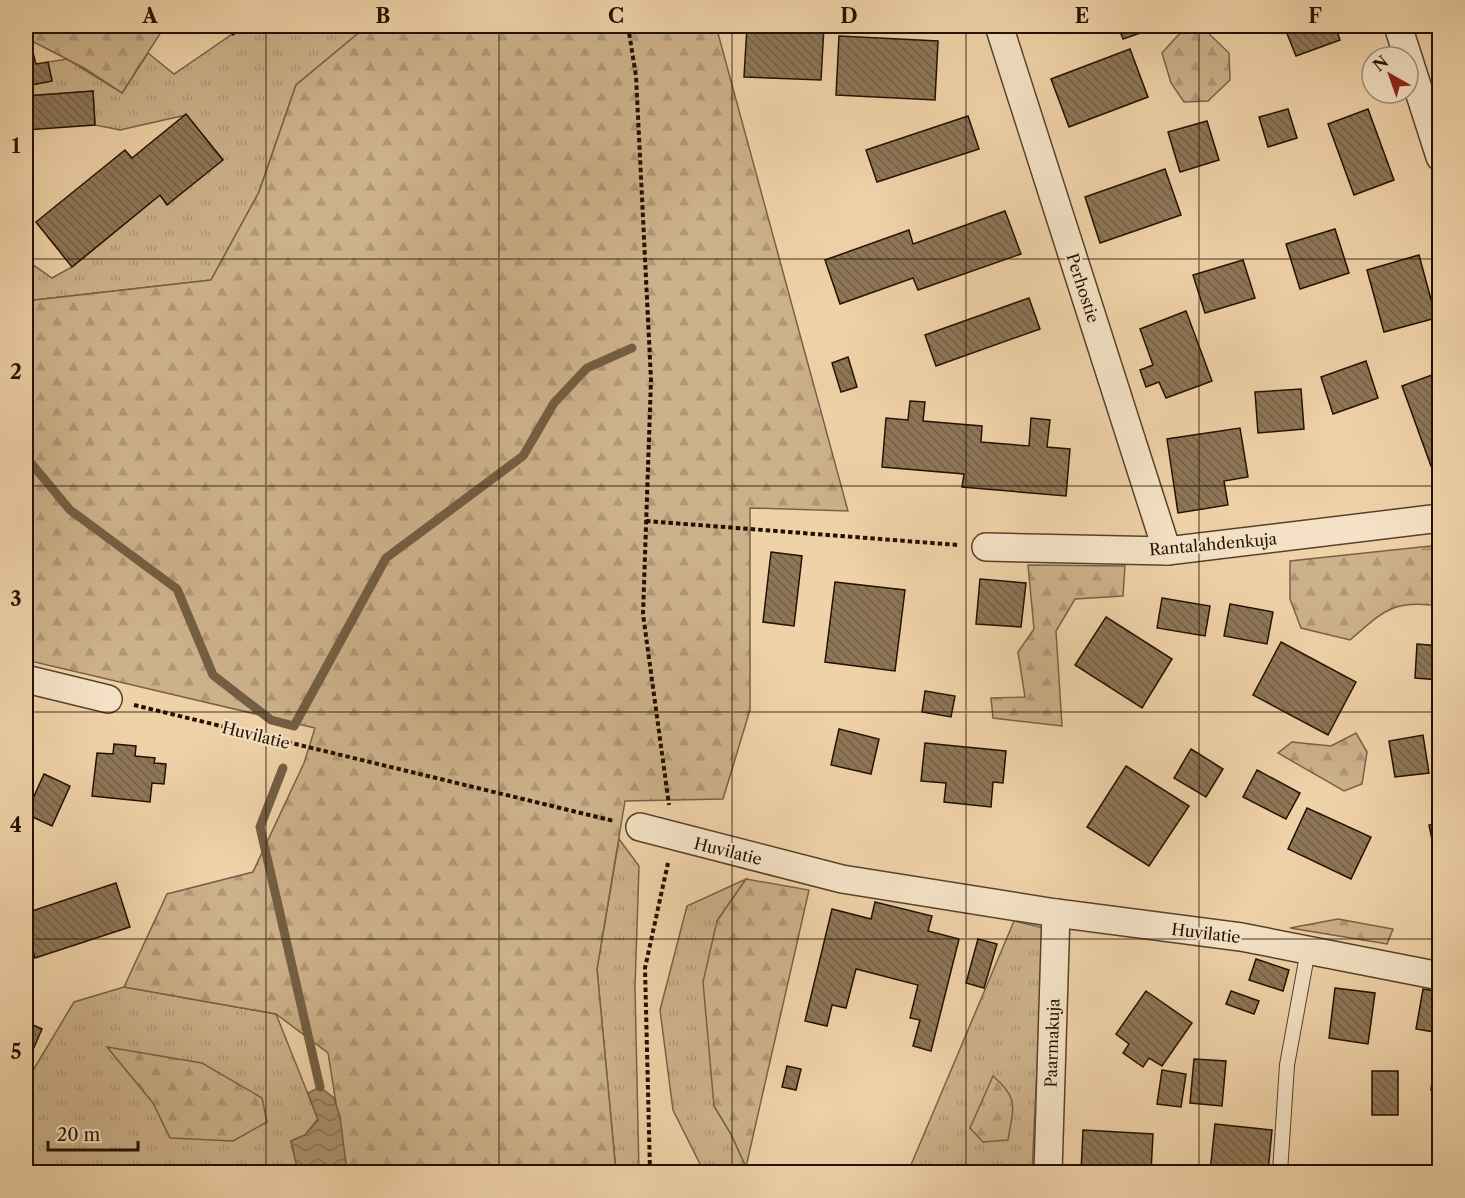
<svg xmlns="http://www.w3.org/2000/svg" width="1465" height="1198" font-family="'Libre Caslon Text',serif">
<defs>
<pattern id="grass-tufts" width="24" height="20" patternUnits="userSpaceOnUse" patternTransform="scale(1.5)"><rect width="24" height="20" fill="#cdb18b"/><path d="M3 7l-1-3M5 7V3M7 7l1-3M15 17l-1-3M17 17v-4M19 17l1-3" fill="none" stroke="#b09776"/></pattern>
<pattern id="forest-firs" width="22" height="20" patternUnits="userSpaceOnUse" patternTransform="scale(1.5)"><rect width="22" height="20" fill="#cdb18b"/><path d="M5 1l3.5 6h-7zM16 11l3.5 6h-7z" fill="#b09776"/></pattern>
<pattern id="water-waves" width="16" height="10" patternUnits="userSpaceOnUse" patternTransform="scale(1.5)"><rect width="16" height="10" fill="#aa916f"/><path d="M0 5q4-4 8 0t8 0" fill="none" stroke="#8a7559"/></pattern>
<pattern id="building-back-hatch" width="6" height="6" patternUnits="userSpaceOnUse" patternTransform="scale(1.5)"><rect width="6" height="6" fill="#8e7657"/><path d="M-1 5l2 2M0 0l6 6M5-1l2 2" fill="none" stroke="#745f46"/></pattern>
</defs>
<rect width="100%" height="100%" fill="#f0d2a8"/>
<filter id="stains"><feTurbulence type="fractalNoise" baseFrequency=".00333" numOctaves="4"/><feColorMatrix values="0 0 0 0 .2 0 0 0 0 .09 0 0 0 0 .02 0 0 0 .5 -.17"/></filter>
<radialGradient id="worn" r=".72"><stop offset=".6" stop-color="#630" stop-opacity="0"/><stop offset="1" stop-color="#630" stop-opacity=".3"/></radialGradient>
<!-- grass -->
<g fill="url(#grass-tufts)" stroke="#786246" stroke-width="1.5">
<path d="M244 26H367L296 85 259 192 211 280 26 301V260L52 278 72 267 160 195 167 204 186 115 120 130 95 125 93 91 26 96V86L52 81 48 62 67 59 122 93 148 53 174 74Z"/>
<path d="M619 839 639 866 635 988 639 1172H616L597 969Z"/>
<path d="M746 879 717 921 714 1106 731 1134 746 1167V1172H704L673 1110 660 1010 687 906Z"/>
<path d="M1014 921 1044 928 1032 1172H908Z"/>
<path d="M124 987 276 1014 318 1119 305 1135 291 1141 298 1172H26V1082L74 1002Z"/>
</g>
<!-- forest -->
<g fill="url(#forest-firs)" stroke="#786246" stroke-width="1.5">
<path d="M26 26H165L122 93 84 68 26 38Z"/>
<path d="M367 26H716L848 511 750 508V710L723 799 625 801 597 969 616 1172H347L328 1053 276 1014 124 987 167 894 253 872 304 763 315 728 26 660V301L211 280 259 192 296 85Z"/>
<path d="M1179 26H1201L1229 53 1230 80 1208 101 1184 102 1171 83 1162 53 1181 32Z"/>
<path d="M1439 545V606C1392 599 1383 612 1350 640L1301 628 1290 599V561Z"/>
<path d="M1028 565 1125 566 1123 596 1075 599 1056 631 1062 726 993 718 991 698 1025 697 1018 652 1034 629Z"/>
<path d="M1356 733 1367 752 1362 784 1344 791 1278 753 1292 742 1331 746Z"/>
<path d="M746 879 809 890 746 1167 731 1134 714 1106 703 982 717 921Z"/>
<path d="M1338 919 1393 929 1387 944 1290 928Z"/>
<path d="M107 1047 202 1063 262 1098 267 1122 233 1141 170 1138 153 1103Z"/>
<path d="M993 1076C1020 1099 1013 1108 1008 1140L983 1142 970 1128Z"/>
</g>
<!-- water -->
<path fill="url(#water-waves)" stroke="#745e43" stroke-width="1.5" d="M320 1087 334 1098 340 1117 347 1172H298L291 1141 305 1135 318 1120 308 1093Z"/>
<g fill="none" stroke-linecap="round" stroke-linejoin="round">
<!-- stream -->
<g stroke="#745e43" stroke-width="9">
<path d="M26 457 70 510 177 589 213 675 271 720 294 726 386 558 523 456 554 403 587 368 632 348"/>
<path d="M283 768 260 827 320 1087"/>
</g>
</g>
<!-- building -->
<g fill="url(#building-back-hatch)" stroke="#231200" stroke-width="1.5">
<path d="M225 26H244L233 35Z"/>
<path d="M747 26H824L821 80 744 77Z"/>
<path d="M1118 26H1160L1123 39Z"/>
<path d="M1284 26H1335L1340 40 1296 56Z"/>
<path d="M839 36 938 41 935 100 836 95Z"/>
<path d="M32 49 36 64 48 62 52 81 26 86V50Z"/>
<path d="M1130 49 1148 97 1069 127 1051 79Z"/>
<path d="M93 91 95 125 26 130V96Z"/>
<path d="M1288 109 1297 138 1268 147 1259 117Z"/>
<path d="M1368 109 1394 180 1354 195 1328 124Z"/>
<path d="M186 114 223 160 167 205 160 195 72 267 36 222 125 150 132 158Z"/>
<path d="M968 116 979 149 877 182 866 150Z"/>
<path d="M1207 121 1219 160 1180 172 1168 132Z"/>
<path d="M1165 169 1181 215 1100 243 1085 197Z"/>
<path d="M1005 211 1021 254 918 290 913 278 840 304 825 260 909 230 913 244Z"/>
<path d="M1335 229 1349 273 1300 289 1286 244Z"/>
<path d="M1419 255 1436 318 1384 332 1367 270Z"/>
<path d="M1243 260 1255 298 1205 313 1193 275Z"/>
<path d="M1029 298 1040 329 936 366 925 335Z"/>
<path d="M1186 311 1212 381 1166 398 1159 382 1146 387 1140 370 1153 365 1140 329Z"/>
<path d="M848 357 857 387 841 392 832 363Z"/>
<path d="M1366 361 1378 398 1333 414 1321 377Z"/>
<path d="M1440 372V463L1431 466 1402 386Z"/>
<path d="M1301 389 1304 429 1258 433 1255 392Z"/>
<path d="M910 401 925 402 923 421 982 426 981 442 1029 446 1031 418 1050 420 1047 447 1070 449 1066 496 962 487 964 474 882 467 886 418 908 420Z"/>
<path d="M1240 428 1248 477 1224 481 1228 505 1178 513 1167 439Z"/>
<path d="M771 552 802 556 794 626 763 622Z"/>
<path d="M980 579 1026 583 1021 627 976 624Z"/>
<path d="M835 582 905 590 895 671 825 662Z"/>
<path d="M1162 598 1210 606 1205 636 1157 628Z"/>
<path d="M1230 604 1273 612 1267 644 1224 636Z"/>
<path d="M1106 617 1172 659 1142 708 1075 665Z"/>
<path d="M1281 642 1356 682 1328 735 1253 695Z"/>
<path d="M1417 644 1440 646V680L1415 678Z"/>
<path d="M925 691 955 696 951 717 922 712Z"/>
<path d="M26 721 33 723 26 751Z"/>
<path d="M839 729 879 739 871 774 831 765Z"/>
<path d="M1423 735 1429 773 1395 777 1389 741Z"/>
<path d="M925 743 1006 751 1003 783 993 782 991 807 944 802 946 783 921 781Z"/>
<path d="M114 744 136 746 135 756 155 758 154 763 166 764 164 784 152 783 150 802 92 796 97 753 113 754Z"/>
<path d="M1191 749 1223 769 1206 797 1174 778Z"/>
<path d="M1126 766 1189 806 1149 866 1087 827Z"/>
<path d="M1257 770 1300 793 1286 819 1243 797Z"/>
<path d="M44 774 70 786 52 826 26 814Z"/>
<path d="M1307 808 1371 837 1351 879 1288 849Z"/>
<path d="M1440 823V878L1429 825Z"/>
<path d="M116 883 130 927 35 958 26 927V913Z"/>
<path d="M875 902 932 916 928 931 959 939 931 1051 913 1046 920 1020 910 1018 918 985 856 969 846 1008 832 1005 827 1026 805 1021 832 909 871 919Z"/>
<path d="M978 939 997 944 984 988 966 983Z"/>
<path d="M1256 959 1289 970 1283 991 1249 980Z"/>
<path d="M1335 988 1375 993 1368 1044 1329 1038Z"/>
<path d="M1423 989 1440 992V1033L1416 1029Z"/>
<path d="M1146 991 1192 1023 1162 1066 1149 1058 1143 1067 1123 1053 1129 1044 1116 1034Z"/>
<path d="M1231 991 1259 1001 1254 1014 1226 1004Z"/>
<path d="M26 1022 42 1029 26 1066Z"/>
<path d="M1437 1038 1440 1039V1091L1431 1090Z"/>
<path d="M1194 1059 1226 1061 1222 1106 1190 1103Z"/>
<path d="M787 1066 801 1069 796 1090 782 1087Z"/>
<path d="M1162 1070 1186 1074 1181 1107 1157 1104Z"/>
<rect x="1372" y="1071" width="26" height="44"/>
<path d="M1215 1124 1272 1130 1268 1172H1210Z"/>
<path d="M1083 1130 1153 1134 1151 1172H1081Z"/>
</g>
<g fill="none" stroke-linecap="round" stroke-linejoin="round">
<defs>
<path id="service" d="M1280 1172 1287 1065 1308 950"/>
<g id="minor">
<path d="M999 26 1167 551"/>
<path d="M1398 26 1440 157"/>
<path d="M986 547 1167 551 1440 518"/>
<path d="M26 679 108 699"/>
<path d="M640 827 842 879 1056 913 1241 937 1440 976"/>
<path d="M1048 1172 1056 913"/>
</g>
</defs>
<!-- service casing -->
<use href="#service" stroke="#56422a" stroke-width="16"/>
<!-- minor casing -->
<use href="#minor" stroke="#56422a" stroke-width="30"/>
<!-- path -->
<g stroke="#231200" stroke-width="4" stroke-dasharray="4.5 3" stroke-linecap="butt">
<path d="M628 26 636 76 651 380 643 614 669 805"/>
<path d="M26 236 29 235 32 166"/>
<path d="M646 521 958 545"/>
<path d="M134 705 614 821"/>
<path d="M650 1172 645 968 668 863"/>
</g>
<!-- service -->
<use href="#service" stroke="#f5e2c6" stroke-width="14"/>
<!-- minor -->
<use href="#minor" stroke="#f5e2c6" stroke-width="27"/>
</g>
<!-- grid -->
<path fill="none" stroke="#231200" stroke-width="1.5" stroke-opacity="0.55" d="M266 26V1172M499 26V1172M732 26V1172M966 26V1172M1199 26V1172M26 259H1440M26 486H1440M26 712H1440M26 939H1440"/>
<g text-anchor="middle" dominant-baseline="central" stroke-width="4.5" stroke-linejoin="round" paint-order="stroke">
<!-- street labels -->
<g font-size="16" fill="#231200" stroke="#f5e2c6">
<text transform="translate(1083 288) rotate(72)">Perhostie</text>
<text transform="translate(1213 544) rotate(-5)">Rantalahdenkuja</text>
<text transform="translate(256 735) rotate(14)">Huvilatie</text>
<text transform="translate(728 851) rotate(14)">Huvilatie</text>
<text transform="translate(1206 933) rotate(7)">Huvilatie</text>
<text transform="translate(1052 1043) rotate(-88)">Paarmakuja</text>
</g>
</g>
<!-- margin -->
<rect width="1465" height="1198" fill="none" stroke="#f0d2a8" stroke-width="66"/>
<!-- north arrow -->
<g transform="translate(1390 75) rotate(320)"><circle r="28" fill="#f5e2c6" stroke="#a18f77" stroke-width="1.5"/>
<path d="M0-4.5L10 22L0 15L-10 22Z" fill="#8f2418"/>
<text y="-9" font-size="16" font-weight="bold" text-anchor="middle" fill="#231200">N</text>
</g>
<!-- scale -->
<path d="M48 1141v9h90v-9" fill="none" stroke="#231200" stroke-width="3"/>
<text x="57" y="1141" font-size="18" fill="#231200" stroke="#f5e2c6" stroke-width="4.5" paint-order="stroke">20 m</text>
<rect x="33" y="33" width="1399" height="1132" fill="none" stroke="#231200" stroke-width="2"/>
<g font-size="20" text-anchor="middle" font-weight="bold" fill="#231200">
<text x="150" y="23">A</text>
<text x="383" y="23">B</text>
<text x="616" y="23">C</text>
<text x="849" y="23">D</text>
<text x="1082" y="23">E</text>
<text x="1315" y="23">F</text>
<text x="16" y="153">1</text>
<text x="16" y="379">2</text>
<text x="16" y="606">3</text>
<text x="16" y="832">4</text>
<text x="16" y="1059">5</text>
</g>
<rect width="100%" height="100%" filter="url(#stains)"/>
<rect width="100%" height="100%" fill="url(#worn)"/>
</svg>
